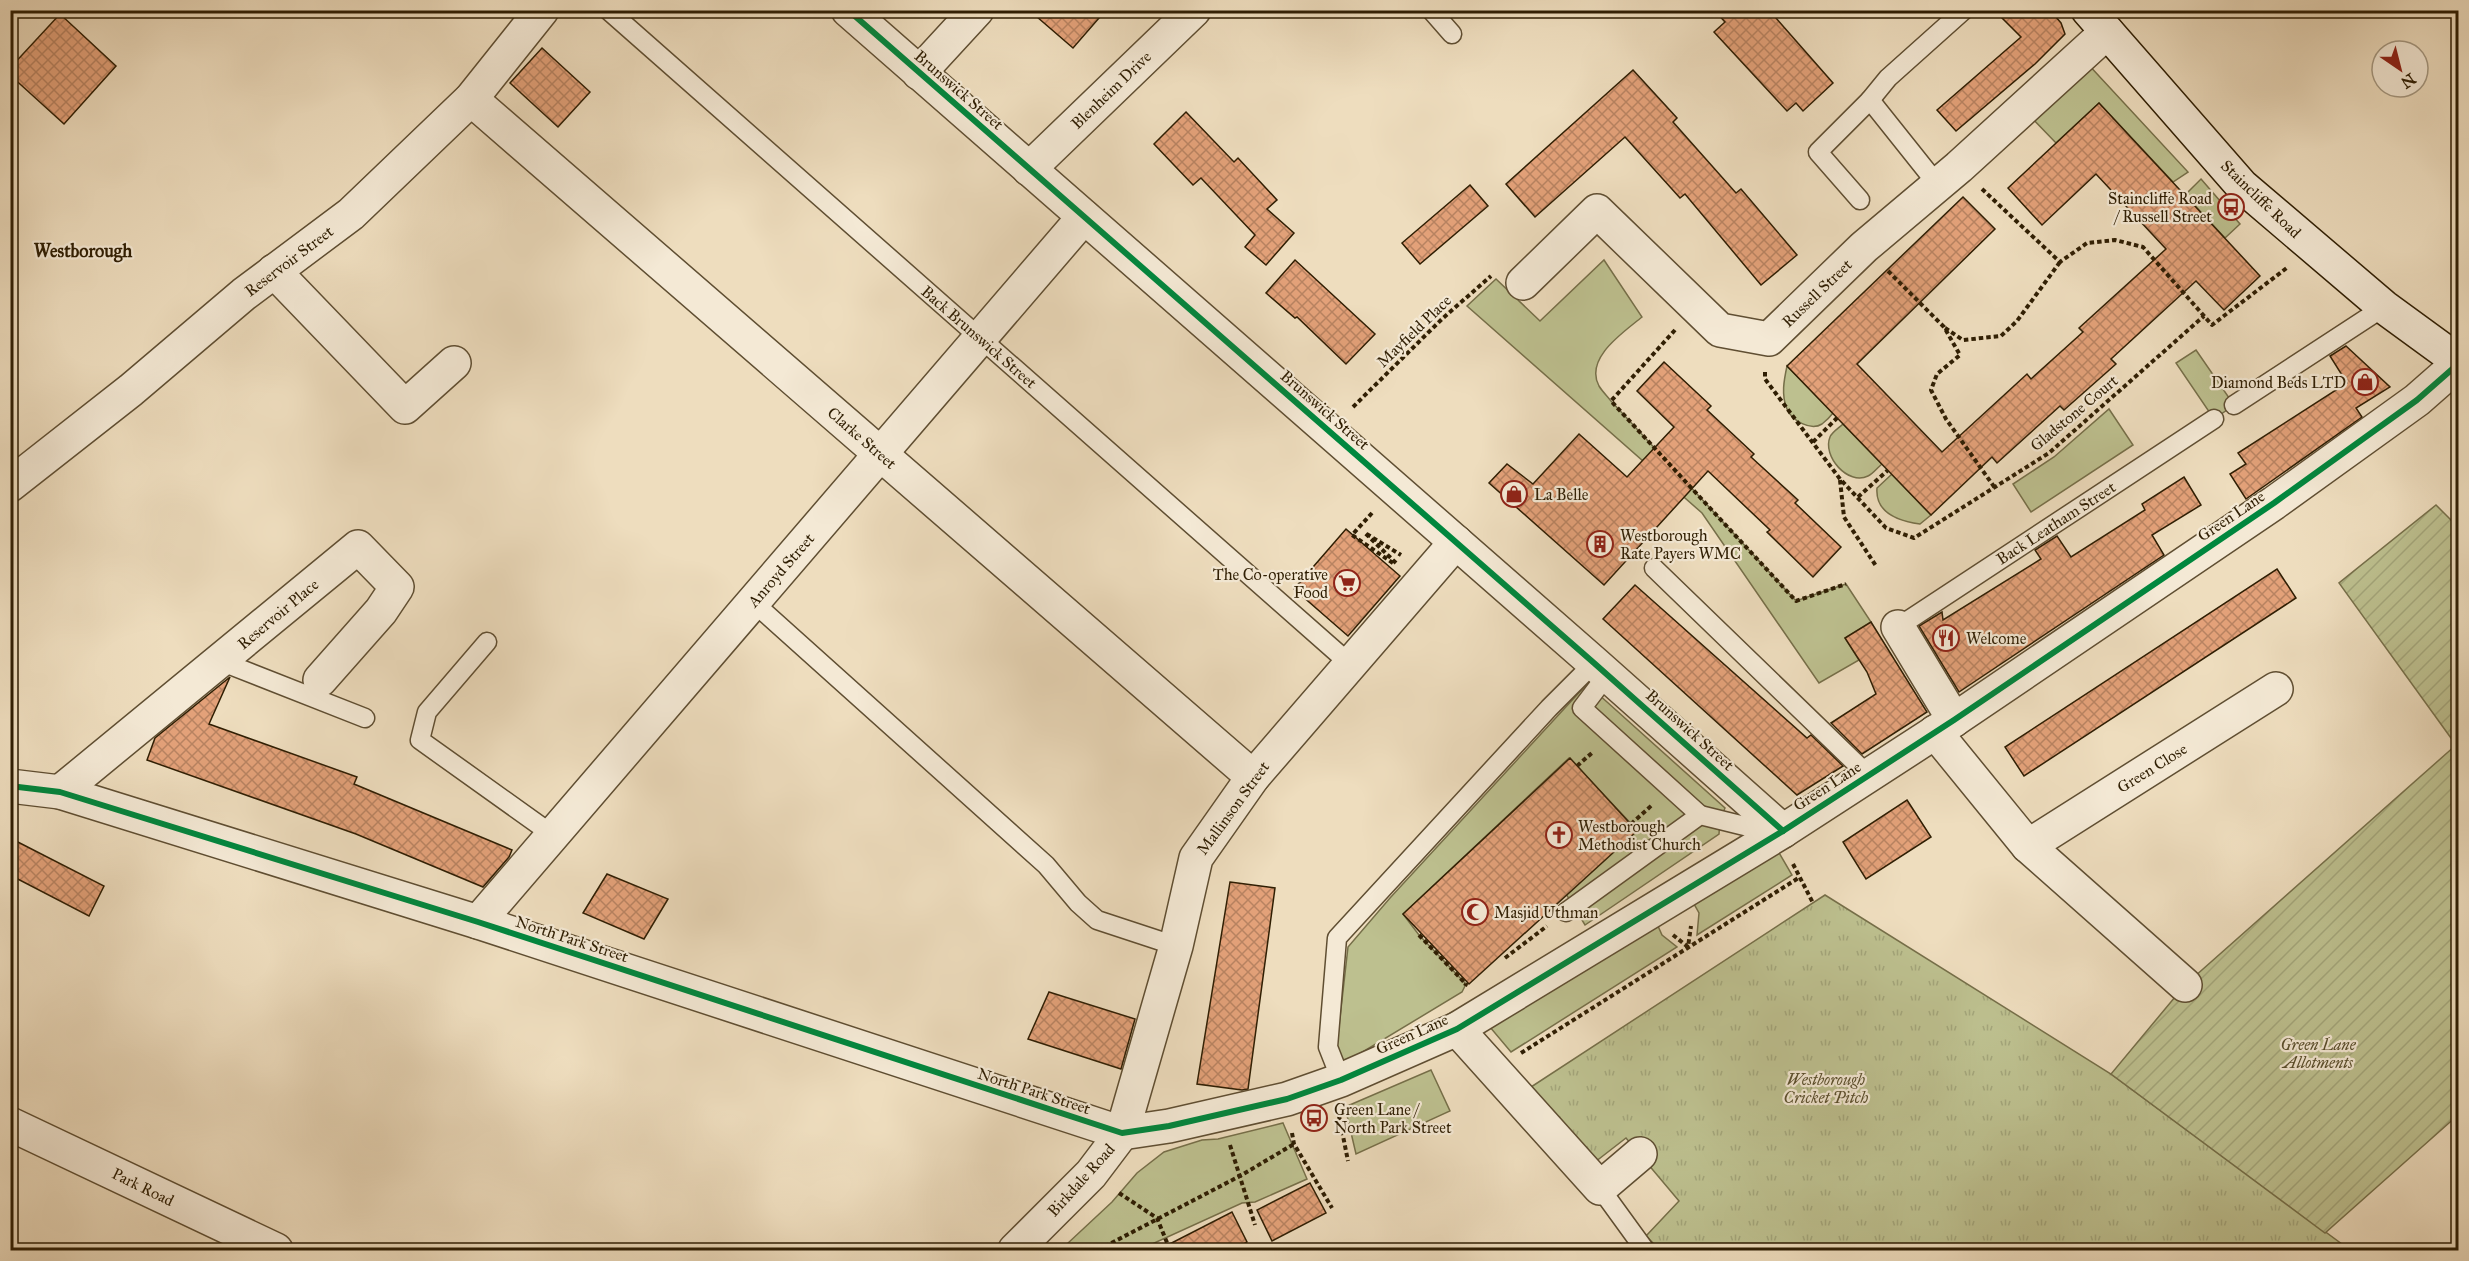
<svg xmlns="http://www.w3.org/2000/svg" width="2469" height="1261" font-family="'IM FELL Great Primer',serif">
<defs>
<pattern id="park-tufts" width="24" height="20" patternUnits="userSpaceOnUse" patternTransform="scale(1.5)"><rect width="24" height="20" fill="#bdc08f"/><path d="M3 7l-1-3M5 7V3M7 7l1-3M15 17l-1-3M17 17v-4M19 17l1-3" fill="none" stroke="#a3a57a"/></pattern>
<pattern id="garden-furrows" width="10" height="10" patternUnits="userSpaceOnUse" patternTransform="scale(1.5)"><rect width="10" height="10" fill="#bdc08f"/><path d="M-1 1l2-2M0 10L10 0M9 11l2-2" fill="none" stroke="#a3a57a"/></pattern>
<pattern id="building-cross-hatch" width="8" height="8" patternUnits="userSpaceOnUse" patternTransform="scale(1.5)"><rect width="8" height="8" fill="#e3a179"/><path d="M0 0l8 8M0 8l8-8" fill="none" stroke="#b88361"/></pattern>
</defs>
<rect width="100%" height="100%" fill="#eeddbe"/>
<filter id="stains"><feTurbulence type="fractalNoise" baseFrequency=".00333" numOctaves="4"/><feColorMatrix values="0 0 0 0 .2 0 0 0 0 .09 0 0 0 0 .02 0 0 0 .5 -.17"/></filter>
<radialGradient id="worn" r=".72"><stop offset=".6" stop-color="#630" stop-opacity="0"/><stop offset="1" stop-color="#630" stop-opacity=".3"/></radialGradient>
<!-- grass -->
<g fill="#bdc08f" stroke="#766f49" stroke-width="1.5">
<path d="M2086 62 2188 172 2173 182 2099 103 2056 143 2029 115Z"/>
<path d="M2201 179 2240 224 2225 238 2185 195Z"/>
<path d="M1604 260 1642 317C1624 332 1584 358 1599 386 1602 391 1607 396 1611 401L1796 601 1846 584 1871 622 1845 638 1859 660 1819 683 1702 513 1467 306 1496 279 1540 321Z"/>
<path d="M2196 350 2234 405 2214 419 2176 363Z"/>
<path d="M1787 366 1833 413C1830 417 1826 421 1822 424 1811 431 1792 421 1787 409 1781 395 1784 380 1787 366Z"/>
<path d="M2109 409 2133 445 2031 512 2013 484 2054 457Z"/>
<path d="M1843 424 1882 464C1878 467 1873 474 1868 476 1848 486 1822 456 1830 437 1832 432 1839 428 1843 424Z"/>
<path d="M1892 474 1931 515 1920 524C1898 521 1875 513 1877 488Z"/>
<path d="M1587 684 1725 808 1720 820 1719 834 1585 925 1566 894 1637 830 1569 758 1403 914 1419 935 1466 984 1462 992 1341 1065 1337 1044 1348 947 1390 898Z"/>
<path d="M1774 844 1792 875 1697 935 1699 913 1689 895Z"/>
<path d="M1654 917 1662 935 1677 947 1511 1052 1484 1020Z"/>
<path d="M1431 1070 1450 1111 1356 1154 1345 1107Z"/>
<path d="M1283 1123 1307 1179 1255 1202 1242 1203 1139 1250H1067L1068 1243 1112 1202 1137 1173 1164 1152 1202 1140 1218 1139Z"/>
</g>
<!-- park -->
<path fill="url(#park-tufts)" stroke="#766f49" stroke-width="1.5" d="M1825 895 2111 1074 2350 1250H1660L1646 1236 1679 1201 1626 1138 1595 1162 1531 1087Z"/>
<!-- garden -->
<path fill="url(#garden-furrows)" stroke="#766f49" stroke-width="1.5" d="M2436 505 2458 527V1115L2325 1233 2111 1074 2185 985 2456 745 2339 583Z"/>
<!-- building -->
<g fill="url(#building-cross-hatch)" stroke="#2f1e03" stroke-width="1.5">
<path d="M1029 10H1106L1073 48Z"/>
<path d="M1714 10H1769L1833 83 1803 111 1796 103 1787 111 1714 32 1725 22Z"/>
<path d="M1994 10H2050L2061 23 2065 34 2035 64 1956 131 1937 110 2021 37Z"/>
<path d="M60 14 116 66 64 124 10 75V68Z"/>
<path d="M542 48 590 92 558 127 510 83Z"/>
<path d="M1633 70 1677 118 1673 122 1736 193 1741 189 1797 255 1761 285 1685 194 1680 198 1625 137 1535 217 1506 184Z"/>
<path d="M2099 103 2260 276 2224 310 2196 281 2111 359 2116 364 2064 410 2060 406 1997 463 1992 457 1931 515 1787 366 1963 197 1995 229 1857 364 1942 452 2027 374 2031 379 2083 332 2079 328 2166 249 2096 174 2042 225 2008 188Z"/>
<path d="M1186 112 1234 162 1238 158 1277 200 1267 209 1294 233 1266 265 1245 247 1255 235 1201 178 1193 185 1154 144Z"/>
<path d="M1470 185 1488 206 1420 264 1402 243Z"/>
<path d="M1295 260 1375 334 1346 364 1297 317 1295 318 1266 293Z"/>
<path d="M2346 346 2390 387 2356 408 2362 417 2246 499 2230 474 2246 464 2238 453 2347 383 2330 356Z"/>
<path d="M1664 362 1711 406 1707 410 1754 454 1751 457 1798 500 1795 503 1841 547 1813 577 1767 532 1770 530 1708 471 1604 585 1489 483 1507 464 1533 484 1579 434 1627 477 1674 427 1637 391Z"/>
<path d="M2184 477 2201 505 2152 535 2164 555 1959 692 1919 626 1942 612 1943 620 2041 559 2035 550 2057 536 2071 557 2145 510 2142 504Z"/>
<path d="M1346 529 1400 576 1348 636 1294 589Z"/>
<path d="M2277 569 2296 598 2024 776 2005 747Z"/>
<path d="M1635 585 1807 738 1811 735 1843 766 1797 795 1603 619Z"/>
<path d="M1871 622 1927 712 1862 754 1831 723 1876 694 1867 672 1845 638Z"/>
<path d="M230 677 209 724 357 777 354 784 512 850 509 857 483 887 356 834 147 760 155 738Z"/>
<path d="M1570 758 1637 831 1469 984 1403 914Z"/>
<path d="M1907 800 1931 837 1866 879 1843 842Z"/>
<path d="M10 838 104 886 89 916 10 875Z"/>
<path d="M607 874 668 899 644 939 583 913Z"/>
<path d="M1230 882 1275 888 1248 1089 1242 1090 1197 1084Z"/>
<path d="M1049 992 1135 1019 1121 1069 1028 1039Z"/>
<path d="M1310 1183 1326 1213 1272 1241 1257 1210Z"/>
<path d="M1232 1212 1247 1242 1231 1251H1156Z"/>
</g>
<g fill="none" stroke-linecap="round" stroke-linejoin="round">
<defs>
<g id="lane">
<path d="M608 10 1350 664"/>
<path d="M1431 10 1452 34"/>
<path d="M1870 100 1888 78 1964 10"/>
<path d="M1860 200 1818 152 1870 100 1937 184"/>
<path d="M2234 405 2384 307"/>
<path d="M1654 568 1868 775"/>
<path d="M753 602 1046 865 1078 903 1097 920 1176 946"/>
<path d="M1898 627 2214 419"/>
<path d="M487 642 427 712 420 740 553 835"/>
<path d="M220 661 365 718"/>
<path d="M1607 675 1582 708 1700 815"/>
<path d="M1566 912 1700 815 1777 834"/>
<path d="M1341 1080 1328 1047 1337 938 1549 708 1594 663"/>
<path d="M1600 1188 1645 1250"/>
</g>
<g id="street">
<path d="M848 10 1594 663 1783 831"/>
<path d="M919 73 977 10"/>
<path d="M471 99 1253 777"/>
<path d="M1029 169 1194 10"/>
<path d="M274 271 405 407 454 363"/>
<path d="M1523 283 1597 211 1720 330 1769 339 1864 247 1959 167 2107 32"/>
<path d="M10 485 131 390 244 294 351 214 471 99 542 10"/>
<path d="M1898 627 1954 720"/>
<path d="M1935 732 2028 846 2185 985"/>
<path d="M10 786 60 792 478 922 1122 1133 1169 1126 1287 1099 1341 1080 1457 1029 1783 831 1954 720 2274 503 2417 400 2458 364"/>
<path d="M60 792 358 547 397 587 381 611 320 680"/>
<path d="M2028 846 2276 689"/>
<path d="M478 922 1084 217"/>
<path d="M1457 1029 1600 1188 1640 1154"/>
<path d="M10 1124 276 1250"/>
<path d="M1015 1250 1091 1174 1122 1133 1176 946 1196 858 1253 777 1456 542"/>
</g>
<path id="secondary" d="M2088 10 2242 186 2384 307 2458 361"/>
</defs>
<!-- lane casing -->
<use href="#lane" stroke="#5f4e32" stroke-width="21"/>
<!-- street casing -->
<use href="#street" stroke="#5f4e32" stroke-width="36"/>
<!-- secondary casing -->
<use href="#secondary" stroke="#2f1e03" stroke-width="36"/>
<!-- path -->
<g stroke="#2f1e03" stroke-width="4" stroke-dasharray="4.5 3" stroke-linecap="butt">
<path d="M1982 189 2060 262 2087 243 2115 240 2143 247 2212 325 2288 267"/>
<path d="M1888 271 1944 327 1960 355 1937 374 1931 390 1946 419 1995 488"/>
<path d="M1945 328 1963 340 2001 336 2017 321 2060 262"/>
<path d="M1675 330 1611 401 1796 601 1846 584"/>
<path d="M1765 372V379L1840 479 1886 528 1914 538 2049 453 2204 316"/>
<path d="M1353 407 1443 318 1491 276"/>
<path d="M1813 442 1837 418"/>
<path d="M1840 480 1844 517 1876 566"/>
<path d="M1858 497 1888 470"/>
<path d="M1372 513 1352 535 1393 563"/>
<path d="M1396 563 1365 533 1401 555"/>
<path d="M1577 766 1593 752"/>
<path d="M1631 824 1652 805"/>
<path d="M1793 864 1813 903"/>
<path d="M1419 935 1466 984 1465 986"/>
<path d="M1673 935 1688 947 1691 926"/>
<path d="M1505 958 1547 926"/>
<path d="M1521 1053 1800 877"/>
<path d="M1339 1116 1348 1161"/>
<path d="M1292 1133 1294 1144 1332 1208"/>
<path d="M1230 1145 1255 1225"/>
<path d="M1119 1193 1157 1218 1170 1250"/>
<path d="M1098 1250 1240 1176 1294 1144"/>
</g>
<!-- lane -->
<use href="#lane" stroke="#f4e9d5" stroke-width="18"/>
<!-- street -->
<use href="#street" stroke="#f4e9d5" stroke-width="33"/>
<!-- secondary -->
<use href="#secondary" stroke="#f4e9d5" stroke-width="33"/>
<defs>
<g id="cycleway">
<path d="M848 10 1594 663 1783 831"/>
<path d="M10 786 60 792 478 922 1122 1133 1169 1126 1287 1099 1341 1080 1457 1029 1783 831 1954 720 2274 503 2417 400 2458 364"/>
</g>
</defs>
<!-- cycleway casing -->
<use href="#cycleway" stroke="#f4e9d5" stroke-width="10"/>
<!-- cycleway -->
<use href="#cycleway" stroke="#00873e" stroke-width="6"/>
</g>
<!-- icons -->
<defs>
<symbol id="bus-ring" viewBox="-11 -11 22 22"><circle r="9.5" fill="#f4e9d5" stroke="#8f2418" stroke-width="1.5"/><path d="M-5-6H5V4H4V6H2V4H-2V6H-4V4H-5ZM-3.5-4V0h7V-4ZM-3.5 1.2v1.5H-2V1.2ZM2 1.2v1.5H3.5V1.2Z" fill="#8f2418"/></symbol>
<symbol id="shop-ring" viewBox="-11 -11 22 22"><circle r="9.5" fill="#f4e9d5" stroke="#8f2418" stroke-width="1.5"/><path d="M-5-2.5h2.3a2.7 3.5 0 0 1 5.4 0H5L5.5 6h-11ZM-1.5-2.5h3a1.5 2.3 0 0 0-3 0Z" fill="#8f2418"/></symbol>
<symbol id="building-ring" viewBox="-11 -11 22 22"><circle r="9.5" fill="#f4e9d5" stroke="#8f2418" stroke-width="1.5"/><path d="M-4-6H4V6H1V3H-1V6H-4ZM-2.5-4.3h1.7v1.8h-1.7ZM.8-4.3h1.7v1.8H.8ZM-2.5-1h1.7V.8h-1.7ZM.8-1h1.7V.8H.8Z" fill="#8f2418"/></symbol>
<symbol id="supermarket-ring" viewBox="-11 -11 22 22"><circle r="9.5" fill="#f4e9d5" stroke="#8f2418" stroke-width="1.5"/><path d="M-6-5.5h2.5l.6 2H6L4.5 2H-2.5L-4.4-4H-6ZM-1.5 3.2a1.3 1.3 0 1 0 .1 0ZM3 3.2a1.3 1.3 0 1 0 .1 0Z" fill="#8f2418"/></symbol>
<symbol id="restaurant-ring" viewBox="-11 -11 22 22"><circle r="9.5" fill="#f4e9d5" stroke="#8f2418" stroke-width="1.5"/><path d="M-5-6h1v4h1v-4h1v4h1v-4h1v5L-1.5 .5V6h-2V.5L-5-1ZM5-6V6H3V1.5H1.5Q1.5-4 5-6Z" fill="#8f2418"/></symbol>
<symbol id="church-ring" viewBox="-11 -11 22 22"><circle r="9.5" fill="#f4e9d5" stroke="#8f2418" stroke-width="1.5"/><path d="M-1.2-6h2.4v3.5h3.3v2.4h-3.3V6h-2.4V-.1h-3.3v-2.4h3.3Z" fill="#8f2418"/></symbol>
<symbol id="mosque-ring" viewBox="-11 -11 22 22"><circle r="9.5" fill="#f4e9d5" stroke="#8f2418" stroke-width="1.5"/><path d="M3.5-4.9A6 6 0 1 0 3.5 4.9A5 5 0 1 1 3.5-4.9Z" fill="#8f2418"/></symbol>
</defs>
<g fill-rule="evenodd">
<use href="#bus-ring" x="2216" y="192" width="30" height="30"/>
<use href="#shop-ring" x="2350" y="367" width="30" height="30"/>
<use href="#shop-ring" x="1499" y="479" width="30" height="30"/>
<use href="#building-ring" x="1585" y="529" width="30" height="30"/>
<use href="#supermarket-ring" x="1332" y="568" width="30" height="30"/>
<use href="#restaurant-ring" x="1931" y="623" width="30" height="30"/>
<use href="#church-ring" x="1544" y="820" width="30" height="30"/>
<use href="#mosque-ring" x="1460" y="897" width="30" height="30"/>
<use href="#bus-ring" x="1299" y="1103" width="30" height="30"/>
</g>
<g text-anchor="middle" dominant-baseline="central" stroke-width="4.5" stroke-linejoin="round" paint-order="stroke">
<!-- street labels -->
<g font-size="16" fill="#2f1e03" stroke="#f4e9d5">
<text transform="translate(959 90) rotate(41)">Brunswick Street</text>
<text transform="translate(1111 90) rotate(-44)">Blenheim Drive</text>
<text transform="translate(2261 199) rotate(44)">Staincliffe Road</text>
<text transform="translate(289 261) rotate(-37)">Reservoir Street</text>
<text transform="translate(1817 293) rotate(-44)">Russell Street</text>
<text transform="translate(1414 331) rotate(-44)">Mayfield Place</text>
<text transform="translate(979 337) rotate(41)">Back Brunswick Street</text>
<text transform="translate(1325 410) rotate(41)">Brunswick Street</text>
<text transform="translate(2074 413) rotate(-40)">Gladstone Court</text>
<text transform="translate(862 438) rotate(41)">Clarke Street</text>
<text transform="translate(2231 516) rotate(-34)">Green Lane</text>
<text transform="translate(2056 523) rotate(-33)">Back Leatham Street</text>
<text transform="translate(781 570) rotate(-49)">Anroyd Street</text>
<text transform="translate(278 614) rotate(-40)">Reservoir Place</text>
<text transform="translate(1690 730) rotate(42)">Brunswick Street</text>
<text transform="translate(2152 768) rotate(-32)">Green Close</text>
<text transform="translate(1827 786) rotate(-33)">Green Lane</text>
<text transform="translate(1233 808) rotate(-54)">Mallinson Street</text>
<text transform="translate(572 939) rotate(18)">North Park Street</text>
<text transform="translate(1412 1034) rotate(-24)">Green Lane</text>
<text transform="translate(1034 1091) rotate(18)">North Park Street</text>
<text transform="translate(1081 1180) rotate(-48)">Birkdale Road</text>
<text transform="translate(143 1187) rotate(26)">Park Road</text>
</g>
<!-- poi labels -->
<g font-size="16" fill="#2f1e03" stroke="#f4e9d5" text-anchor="start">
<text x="2212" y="198" text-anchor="end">Staincliffe Road<tspan x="2212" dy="18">/ Russell Street</tspan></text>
<text x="2346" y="382" text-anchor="end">Diamond Beds LTD</text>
<text x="1534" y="494">La Belle</text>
<text x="1620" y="535">Westborough<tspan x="1620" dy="18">Rate Payers WMC</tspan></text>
<text x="1328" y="574" text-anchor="end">The Co-operative<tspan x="1328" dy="18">Food</tspan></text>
<text x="1966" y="638">Welcome</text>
<text x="1578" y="826">Westborough<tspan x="1578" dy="18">Methodist Church</tspan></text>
<text x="1494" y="912">Masjid Uthman</text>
<text x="1334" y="1109">Green Lane /<tspan x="1334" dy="18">North Park Street</tspan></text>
</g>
<!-- park labels -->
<g font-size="16" font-style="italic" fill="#5a4f2d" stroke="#f4e9d5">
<text x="2318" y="1044">Green Lane<tspan x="2318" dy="18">Allotments</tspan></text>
<text x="1826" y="1079">Westborough<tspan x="1826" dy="18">Cricket Pitch</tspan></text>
</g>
<!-- neighbourhood labels -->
<g font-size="18" font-weight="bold" fill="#2f1e03" stroke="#f4e9d5">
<text x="83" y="251">Westborough</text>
</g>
</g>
<!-- margin -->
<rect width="2469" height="1261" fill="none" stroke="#eeddbe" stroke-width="36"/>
<rect x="12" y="12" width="2445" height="1237" fill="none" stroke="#2f1e03" stroke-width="3"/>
<rect x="18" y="18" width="2433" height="1225" fill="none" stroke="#2f1e03" stroke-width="1.5"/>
<!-- north arrow -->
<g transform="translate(2400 69) rotate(145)"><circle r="28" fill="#f4e9d5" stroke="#a59881" stroke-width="1.5"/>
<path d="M0-4.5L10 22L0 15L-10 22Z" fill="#8f2418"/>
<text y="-9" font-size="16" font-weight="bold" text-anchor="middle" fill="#2f1e03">N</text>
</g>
<rect width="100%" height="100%" filter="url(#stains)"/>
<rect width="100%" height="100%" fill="url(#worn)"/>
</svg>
